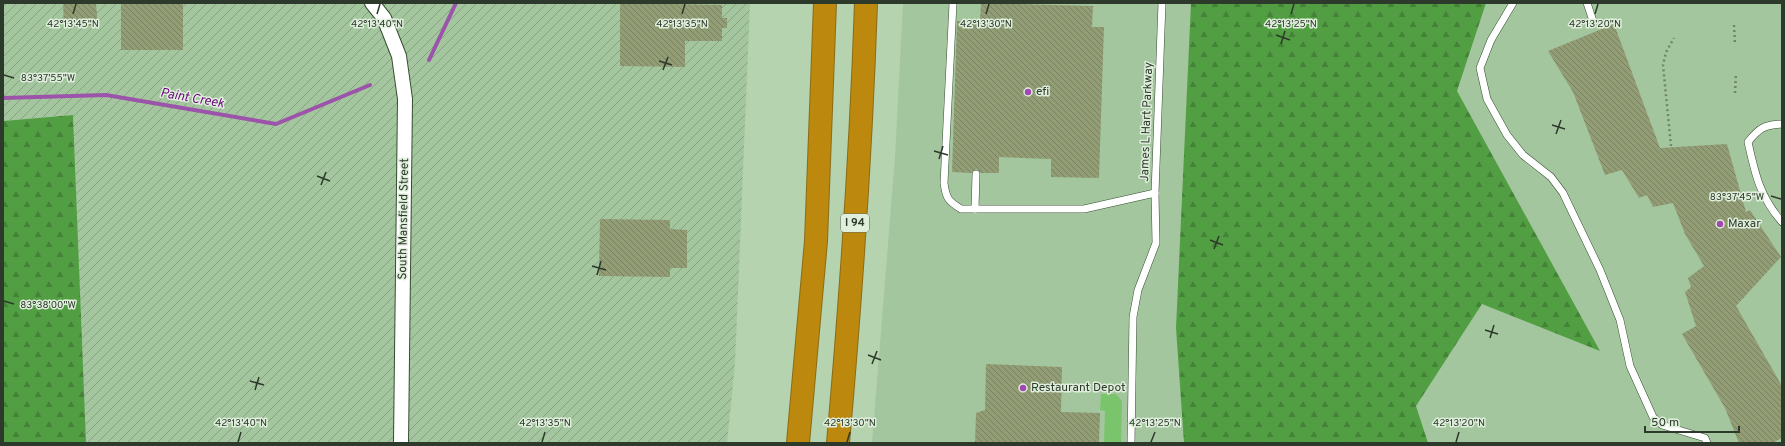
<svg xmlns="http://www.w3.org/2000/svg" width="1785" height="446" font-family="Overpass,sans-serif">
<defs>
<pattern id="industrial-furrows" width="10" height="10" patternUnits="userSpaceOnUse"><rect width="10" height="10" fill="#a4c69e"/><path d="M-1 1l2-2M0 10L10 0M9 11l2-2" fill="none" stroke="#86a281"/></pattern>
<pattern id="forest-firs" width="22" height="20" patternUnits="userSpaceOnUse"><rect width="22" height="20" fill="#529e43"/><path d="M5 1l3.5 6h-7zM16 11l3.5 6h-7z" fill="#448238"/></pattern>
<pattern id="building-back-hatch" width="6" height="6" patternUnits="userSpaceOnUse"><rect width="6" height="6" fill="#929d75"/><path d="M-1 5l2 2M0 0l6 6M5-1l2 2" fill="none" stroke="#788160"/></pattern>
</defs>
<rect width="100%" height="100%" fill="#b5d3af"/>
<!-- built -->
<path fill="#a4c69e" d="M903 3H1782V443H872L895 157Z"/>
<!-- industrial -->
<path fill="url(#industrial-furrows)" d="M3 3H750L735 364 727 443H85L73 115 3 121Z"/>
<!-- grass -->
<path fill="#7ac46c" d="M1101 394H1116L1122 401 1121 443H1104L1105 411 1100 410Z"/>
<!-- forest -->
<g fill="url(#forest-firs)">
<path d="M1191 3H1486L1457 91 1600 351 1482 304 1416 406 1428 443H1184L1176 328Z"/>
<path d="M73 115 86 443H3V121Z"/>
</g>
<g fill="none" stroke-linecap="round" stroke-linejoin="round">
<!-- stream -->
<g stroke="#9c54aa" stroke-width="4">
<path d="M429 60 456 3"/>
<path d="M3 98 106 95 276 124 370 85"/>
</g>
</g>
<!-- building -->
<g fill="url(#building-back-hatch)">
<path d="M63 3H96L98 25 64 28Z"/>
<rect x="121" y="3" width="62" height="47"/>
<path d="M620 3 722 5V18H727V28H722V41H685V67L620 66Z"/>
<path d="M981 3 1093 6 1092 27H1104L1099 178 1051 177V159L999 157V173H981L977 169 971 173 952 172 957 21 980 22Z"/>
<path d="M1614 24 1660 148 1727 144 1746 212 1750 210 1781 257 1736 306 1782 386V438L1772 443H1739L1725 408 1682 334 1696 326 1685 292 1691 287 1688 278 1704 266 1685 234 1673 203 1653 207 1647 195 1639 198 1622 170 1605 175 1573 92 1548 51Z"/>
<path d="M600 219 670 220V229L687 230V268H670V277L599 276Z"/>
<path d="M986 364 1062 367 1061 412 1100 413 1099 443H975L976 413 985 410Z"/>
</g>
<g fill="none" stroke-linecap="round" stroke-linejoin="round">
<defs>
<g id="service">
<path d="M953 3 944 183C946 198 948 201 961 209H1084L1155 193"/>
<path d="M1513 3 1491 40 1480 68 1487 99 1507 135 1523 155 1551 177 1563 193 1600 270 1620 320 1630 366 1653 417 1662 425 1705 438 1707 443"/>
<path d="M1587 3 1593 21"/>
<path d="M1782 124C1764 125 1759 128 1748 142 1755 174 1760 197 1782 222"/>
<path d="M975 209 976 174"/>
<path d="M1131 443 1133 317 1138 290 1156 243 1155 193 1162 3"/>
</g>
<path id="minor" d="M372 3 384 18 399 56 405 99 401 443"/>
<g id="motorway">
<path d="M798 443 816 241 825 3"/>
<path d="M838 443C851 297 861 150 866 3"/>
</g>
</defs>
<!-- service casing -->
<use href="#service" stroke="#354e30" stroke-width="8"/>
<!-- minor casing -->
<use href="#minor" stroke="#354e30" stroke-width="16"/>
<!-- motorway casing -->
<use href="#motorway" stroke="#8a6c18" stroke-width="24"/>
<!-- path -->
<g stroke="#6f846b" stroke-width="2.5" stroke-dasharray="2 3" stroke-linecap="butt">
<path d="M1734 25 1735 44"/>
<path d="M1735 93 1736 73"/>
<path d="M1671 146 1663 65 1666 52 1674 38"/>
</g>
<!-- service -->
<use href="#service" stroke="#fff" stroke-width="7"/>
<!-- minor -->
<use href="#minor" stroke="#fff" stroke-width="14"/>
<!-- motorway -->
<use href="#motorway" stroke="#bc880e" stroke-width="22"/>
</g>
<!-- ticks -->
<path fill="none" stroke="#2d392b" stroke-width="1.5" d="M73 14 76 4M377 14 380 4M682 14 685 4M986 14 989 4M1291 14 1294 4M1595 14 1598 4M1276 35 1290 40M1281 44 1285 31M659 61 672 65M663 70 668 57M4 75 14 78M1552 125 1565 129M1556 134 1561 120M934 151 948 155M939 159 943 146M317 176 330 181M321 185 326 172M1771 196 1781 199M1210 240 1223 245M1214 249 1219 236M592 266 606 270M597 275 601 261M4 301 14 304M1485 330 1498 334M1490 338 1494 325M868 355 881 360M872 364 877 351M250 381 264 385M255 390 259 377M238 442 241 432M542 442 545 432M847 442 850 432M1151 442 1155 432M1456 442 1459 432"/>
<!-- markers -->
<g fill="#a148b3" stroke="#dfefdc" stroke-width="1.5">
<circle cx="1028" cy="92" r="4"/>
<circle cx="1720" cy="224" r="4"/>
<circle cx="1023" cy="388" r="4"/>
</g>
<g text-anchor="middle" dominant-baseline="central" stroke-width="3" stroke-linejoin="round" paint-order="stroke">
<!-- shield labels -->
<rect fill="#dfefdc" stroke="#627060" stroke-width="1" x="841" y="214" width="28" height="18" rx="3"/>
<g font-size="11" font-weight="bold" fill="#2d392b">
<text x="855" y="223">I 94</text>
</g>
<!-- poi labels -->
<g font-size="12" fill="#2d392b" stroke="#dfefdc" text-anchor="start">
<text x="1036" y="92">efi</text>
<text x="1728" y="224">Maxar</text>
<text x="1031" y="388">Restaurant Depot</text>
</g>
<!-- street labels -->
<g font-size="12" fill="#2d392b" stroke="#dfefdc">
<text transform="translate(1147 122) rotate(-88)">James L Hart Parkway</text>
<text transform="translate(404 219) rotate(-89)">South Mansfield Street</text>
</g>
<!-- water labels -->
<g font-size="13" font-style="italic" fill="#6a067b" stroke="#dfefdc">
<text transform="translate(192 99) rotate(10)">Paint Creek</text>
</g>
</g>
<g font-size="10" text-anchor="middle" fill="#2d392b" stroke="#dfefdc" stroke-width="3" stroke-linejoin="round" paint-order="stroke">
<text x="73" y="27">42°13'45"N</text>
<text x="377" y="27">42°13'40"N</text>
<text x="682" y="27">42°13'35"N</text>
<text x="986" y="27">42°13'30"N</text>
<text x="1291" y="27">42°13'25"N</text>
<text x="1595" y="27">42°13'20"N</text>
<text x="48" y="81">83°37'55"W</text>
<text x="1737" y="200">83°37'45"W</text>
<text x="48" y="308">83°38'00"W</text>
<text x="241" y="426">42°13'40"N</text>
<text x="545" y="426">42°13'35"N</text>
<text x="850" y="426">42°13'30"N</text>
<text x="1155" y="426">42°13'25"N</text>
<text x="1459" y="426">42°13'20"N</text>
</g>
<!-- border -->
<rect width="1785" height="446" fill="none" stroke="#2d392b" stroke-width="8"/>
<!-- scale -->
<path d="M1645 426v6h94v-6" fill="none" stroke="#2d392b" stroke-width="2"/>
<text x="1651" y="426" font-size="12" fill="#2d392b" stroke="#dfefdc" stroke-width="3" paint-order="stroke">50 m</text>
</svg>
